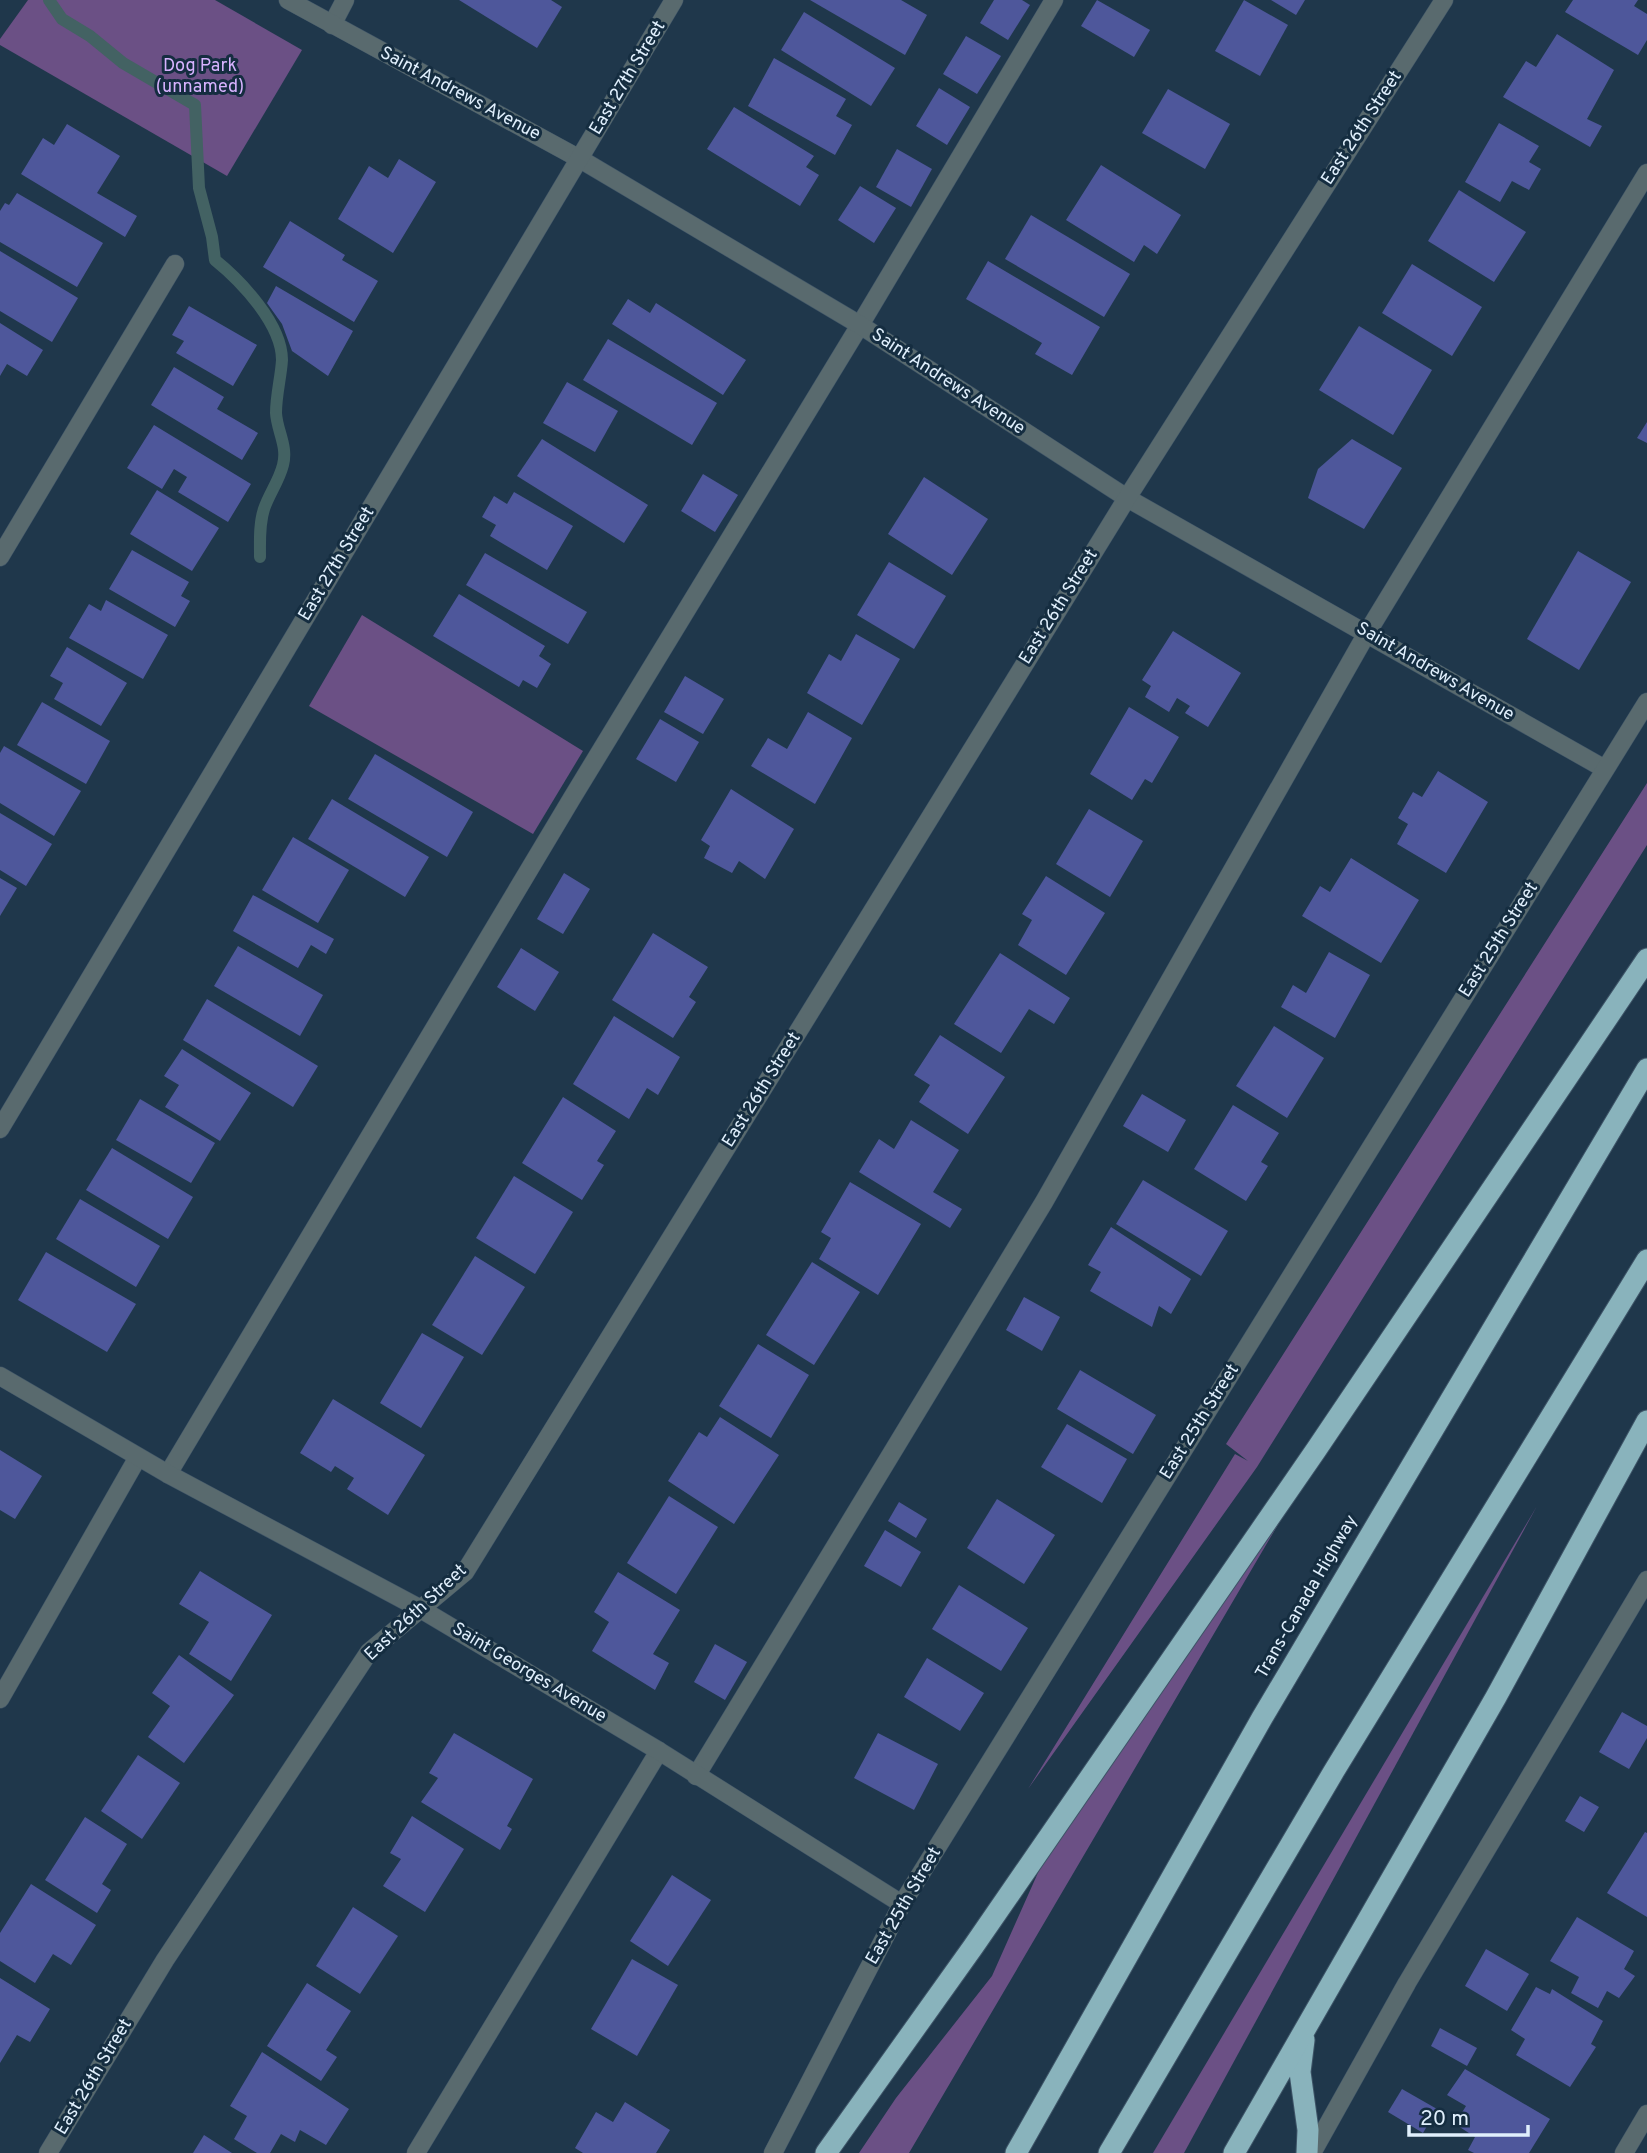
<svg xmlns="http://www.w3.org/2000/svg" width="1647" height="2153" font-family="Overpass,sans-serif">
<rect width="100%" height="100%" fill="#1f374b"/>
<!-- green -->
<g fill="#6b5085">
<path d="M28 0H215L302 50 227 176 0 45V39Z"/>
<path d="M362 615 583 751 533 834 309 706Z"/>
<path d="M1647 783V845L1257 1467 1028 1789 1235 1454 1248 1461 1226 1444Z"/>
<path d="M1296 1494 909 2153H859L896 2098 992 1976 1045 1857Z"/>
<path d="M1537 1506 1184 2153H1153Z"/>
</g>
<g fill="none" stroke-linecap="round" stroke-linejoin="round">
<!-- stream -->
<path stroke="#436263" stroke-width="12" d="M49 0 62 19 90 36 123 63 195 105 199 188 212 237 215 260C241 281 282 324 282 360 281 377 276 395 276 413 277 431 288 446 283 465 279 481 269 494 264 509 259 524 260 541 260 557"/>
</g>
<!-- building -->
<g fill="#4e579b">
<path d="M459 0H551L562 7 537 48Z"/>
<path d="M810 0H901L927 15 905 55Z"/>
<path d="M994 0H1022L1030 5 1008 40 980 23Z"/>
<path d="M1097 0 1150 30 1134 57 1081 26Z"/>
<path d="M1244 0 1288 25 1260 76 1215 51Z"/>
<path d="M1271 0H1305L1296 15Z"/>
<path d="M1573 0H1638L1634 6 1647 14V40L1638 55 1565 12Z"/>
<path d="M804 12 895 68 871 106 781 50Z"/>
<path d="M1557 34 1614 70 1587 119 1602 126 1590 147 1503 97 1526 61 1536 67Z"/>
<path d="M966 36 1001 56 977 94 943 74Z"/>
<path d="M774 58 846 99 836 116 852 125 835 155 748 106Z"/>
<path d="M939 88 970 107 947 145 916 126Z"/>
<path d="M1168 89 1230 124 1205 169 1142 133Z"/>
<path d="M734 107 814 156 806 167 819 175 800 206 707 149Z"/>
<path d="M1499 123 1539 146 1529 162 1541 169 1529 190 1512 181 1500 202 1465 182Z"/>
<path d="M67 124 120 156 97 193 137 216 125 237 21 174 43 138 54 145Z"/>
<path d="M897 149 932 169 911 207 876 187Z"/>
<path d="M399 159 436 182 393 253 338 219 369 166 388 178Z"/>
<path d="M1101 165 1181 215 1157 254 1144 245 1134 262 1066 220Z"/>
<path d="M860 186 896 208 874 243 838 220Z"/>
<path d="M1459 190 1526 232 1494 282 1428 241Z"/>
<path d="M17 193 103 243 77 287 0 242V211L5 203 9 205Z"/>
<path d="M1031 215 1130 274 1104 317 1005 259Z"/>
<path d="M290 221 345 255 342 260 378 281 354 322 263 267Z"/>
<path d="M0 251 78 298 52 342 0 311Z"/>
<path d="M988 261 1100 327 1072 375 1035 354 1042 343 966 299Z"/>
<path d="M1412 264 1482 307 1452 356 1382 313Z"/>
<path d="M276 286 353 331 328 376 292 351 282 324 267 303Z"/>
<path d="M628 299 650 313 656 303 746 360 723 395 612 324Z"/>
<path d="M189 306 257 345 233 386 176 353 184 341 172 335Z"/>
<path d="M0 323 43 350 27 376 7 364 0 376Z"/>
<path d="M1359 326 1432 370 1393 435 1319 390Z"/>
<path d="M608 339 717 403 692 445 583 380Z"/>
<path d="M174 367 224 397 217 409 258 433 242 460 151 405Z"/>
<path d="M567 382 618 411 595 452 543 423Z"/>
<path d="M1647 422V443L1637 438Z"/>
<path d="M154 425 251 484 228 522 178 492 187 477 174 469 162 489 127 468Z"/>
<path d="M542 439 648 505 624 543 517 476Z"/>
<path d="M1352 439 1402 468 1364 529 1308 498 1318 469Z"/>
<path d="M703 474 738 495 715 532 681 511Z"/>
<path d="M924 477 988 519 952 575 888 534Z"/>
<path d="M157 490 219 528 192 571 130 534Z"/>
<path d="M514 492 573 526 547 570 490 536 496 525 482 517 494 496 507 504Z"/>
<path d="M132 550 189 582 181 596 190 601 175 627 109 589Z"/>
<path d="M1578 551 1631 582 1579 670 1527 639Z"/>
<path d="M485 553 587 612 568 644 466 585Z"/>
<path d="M889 562 946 596 914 649 857 615Z"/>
<path d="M459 594 545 646 539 656 551 664 537 688 523 680 519 687 433 636Z"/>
<path d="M106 600 168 635 143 679 69 638 89 604 101 611Z"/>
<path d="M1173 631 1241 673 1208 727 1185 713 1190 706 1177 698 1169 712 1145 697 1151 686 1142 680Z"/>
<path d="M856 634 900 659 862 725 807 693 829 654 841 661Z"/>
<path d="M67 647 127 683 101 726 54 699 63 683 50 676Z"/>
<path d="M685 676 724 699 703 734 664 712Z"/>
<path d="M42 702 110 741 86 784 17 745Z"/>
<path d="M1129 707 1179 737 1152 783 1145 779 1132 800 1090 774Z"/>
<path d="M808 712 852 738 815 804 751 766 768 738 787 749Z"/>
<path d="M660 719 699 742 676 782 636 759Z"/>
<path d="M4 746 81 791 54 836 0 803V753Z"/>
<path d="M375 754 473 812 447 857 348 799Z"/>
<path d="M1438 771 1488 802 1446 873 1397 844 1408 824 1398 818 1413 792 1422 797Z"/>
<path d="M731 789 794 829 765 879 739 861 732 873 704 858 710 846 701 840Z"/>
<path d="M332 799 429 857 405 897 308 839Z"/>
<path d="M1089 809 1143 841 1110 897 1056 864Z"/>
<path d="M0 813 52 844 26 886 0 870Z"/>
<path d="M293 837 349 870 318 923 262 890Z"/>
<path d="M1351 858 1419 900 1381 963 1302 916 1320 886 1330 892Z"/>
<path d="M564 873 590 889 563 934 537 919Z"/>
<path d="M1046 876 1105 913 1066 975 1018 945 1032 920 1022 914Z"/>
<path d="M0 878 17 888 0 916Z"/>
<path d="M253 895 334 939 326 954 311 945 298 968 233 931Z"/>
<path d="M653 933 708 967 689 997 696 1002 673 1038 612 1000Z"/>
<path d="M238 946 323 995 300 1036 214 986Z"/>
<path d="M521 948 559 972 535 1011 497 987Z"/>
<path d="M1329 952 1370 975 1335 1038 1281 1007 1293 985 1306 993Z"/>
<path d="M1000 953 1070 998 1054 1024 1029 1009 1001 1053 954 1024Z"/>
<path d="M207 999 318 1066 293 1107 183 1040Z"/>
<path d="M614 1016 680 1057 658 1095 647 1088 629 1119 573 1084Z"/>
<path d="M1274 1026 1324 1058 1287 1118 1236 1086Z"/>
<path d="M940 1035 1005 1077 968 1134 919 1102 930 1085 914 1075Z"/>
<path d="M182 1049 251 1093 220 1141 165 1107 179 1085 164 1076Z"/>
<path d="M1142 1094 1186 1120 1168 1152 1123 1126Z"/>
<path d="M563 1097 616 1131 597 1161 604 1165 582 1200 522 1163Z"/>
<path d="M140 1099 215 1143 191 1183 116 1140Z"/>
<path d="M1233 1105 1279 1133 1261 1162 1268 1166 1246 1201 1194 1169Z"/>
<path d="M911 1120 959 1150 933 1192 962 1209 950 1228 859 1172 879 1139 894 1149Z"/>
<path d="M112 1148 193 1197 168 1239 86 1190Z"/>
<path d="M514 1176 573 1212 535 1274 476 1238Z"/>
<path d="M1143 1180 1228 1231 1201 1276 1116 1224Z"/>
<path d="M850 1182 921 1224 878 1295 819 1259 831 1238 821 1232Z"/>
<path d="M80 1199 160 1246 136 1287 56 1239Z"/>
<path d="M1111 1227 1191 1279 1171 1314 1159 1306 1152 1327 1090 1291 1101 1272 1088 1265Z"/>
<path d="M46 1252 136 1304 107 1352 18 1300Z"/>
<path d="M475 1256 525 1287 482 1355 432 1325Z"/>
<path d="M812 1262 860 1292 814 1365 766 1335Z"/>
<path d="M1024 1297 1060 1317 1042 1351 1006 1330Z"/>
<path d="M422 1333 464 1357 421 1428 380 1403Z"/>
<path d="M758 1344 809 1375 771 1438 719 1406Z"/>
<path d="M1080 1370 1156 1415 1133 1454 1057 1409Z"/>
<path d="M333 1399 425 1455 388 1515 347 1489 354 1478 335 1466 331 1472 300 1453Z"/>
<path d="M720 1417 779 1455 734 1524 668 1481 699 1432 707 1437Z"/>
<path d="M1067 1424 1127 1459 1102 1503 1041 1467Z"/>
<path d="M0 1450 42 1476 15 1519 0 1510Z"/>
<path d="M669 1496 718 1527 676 1594 627 1563Z"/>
<path d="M997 1499 1055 1535 1024 1584 967 1548Z"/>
<path d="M899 1502 927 1519 916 1538 888 1521Z"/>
<path d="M885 1530 921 1552 901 1587 864 1566Z"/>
<path d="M200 1571 272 1615 231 1681 189 1654 209 1622 179 1604Z"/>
<path d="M618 1572 680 1610 653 1654 669 1663 655 1690 592 1651 609 1622 594 1612Z"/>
<path d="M959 1585 1028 1628 1001 1671 932 1629Z"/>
<path d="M715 1644 747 1662 725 1700 694 1682Z"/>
<path d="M179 1655 234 1695 184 1763 148 1737 170 1706 152 1693Z"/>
<path d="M927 1658 984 1693 960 1731 904 1697Z"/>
<path d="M1622 1712 1647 1726V1738L1629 1769 1599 1752Z"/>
<path d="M454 1733 533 1779 507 1826 512 1829 500 1850 421 1802 438 1778 429 1773Z"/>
<path d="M878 1733 938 1764 914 1810 854 1778Z"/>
<path d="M138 1755 180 1783 142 1839 101 1811Z"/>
<path d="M1580 1796 1599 1807 1584 1832 1565 1821Z"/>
<path d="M412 1816 464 1849 425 1912 383 1886 401 1859 390 1853Z"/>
<path d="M85 1817 127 1844 102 1884 111 1890 97 1913 45 1880Z"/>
<path d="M1645 1832 1647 1833V1917L1607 1893Z"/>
<path d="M672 1875 711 1900 668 1966 630 1941Z"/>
<path d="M31 1884 96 1925 71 1965 53 1954 35 1983 0 1961V1933Z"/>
<path d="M353 1907 398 1936 360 1994 316 1966Z"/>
<path d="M1577 1917 1634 1951 1624 1969 1635 1976 1619 1998 1607 1991 1598 2008 1571 1993 1579 1977 1550 1961Z"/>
<path d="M1486 1949 1529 1974 1507 2011 1465 1986Z"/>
<path d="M632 1959 678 1985 637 2056 591 2029Z"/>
<path d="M0 1978 50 2009 30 2042 17 2035 0 2063Z"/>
<path d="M307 1983 351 2011 326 2050 337 2057 321 2081 267 2046Z"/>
<path d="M1536 1987 1550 1994 1552 1989 1603 2021 1591 2044 1596 2047 1570 2087 1516 2055 1525 2039 1511 2030Z"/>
<path d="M1440 2028 1477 2048 1467 2066 1431 2046Z"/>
<path d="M262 2052 349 2109 326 2145 300 2130 295 2142 281 2134 270 2153H257L234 2139 247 2116 230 2106Z"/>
<path d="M1465 2069 1550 2119 1529 2153H1474L1468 2150 1475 2137 1455 2124 1466 2106 1447 2095Z"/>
<path d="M1402 2089 1437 2109 1423 2133 1388 2112Z"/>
<path d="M625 2102 670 2130 656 2153H583L575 2148 596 2112 613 2122Z"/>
<path d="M204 2135 232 2153H193Z"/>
</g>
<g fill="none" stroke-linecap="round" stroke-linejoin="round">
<defs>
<g id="service">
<path d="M332 25 345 0"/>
<path d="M0 557 175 264"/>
<path d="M168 1474 572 798 860 325 1054 0"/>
<path d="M0 1699 138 1457"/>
<path d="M696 1776 1044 1202 1367 633 1647 173"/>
<path d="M416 2153 659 1751"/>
<path d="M1312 2153 1407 1983 1647 1580"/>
</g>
<g id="minor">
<path d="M288 0 580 159 860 325 1127 498 1605 769"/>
<path d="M0 1129 674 0"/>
<path d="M0 1376 168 1474 419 1608 659 1751 902 1904"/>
<path d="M48 2153 165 1960 369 1652 465 1572 1127 498 1444 0"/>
<path d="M773 2153 902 1904 1647 702"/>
<path d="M1624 2153 1647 2114"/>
</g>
<g id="motorway">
<path d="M1304 2040 1300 2072 1308 2130 1307 2153"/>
<path d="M826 2153 973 1947 1316 1450 1647 959"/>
<path d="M1016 2153 1262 1718 1647 1069"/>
<path d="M1109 2153 1334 1771 1647 1260"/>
<path d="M1234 2153 1496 1697 1647 1421"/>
</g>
</defs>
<!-- service casing -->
<use href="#service" stroke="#3e5467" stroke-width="19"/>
<!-- minor casing -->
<use href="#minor" stroke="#3e5467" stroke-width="19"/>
<!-- motorway casing -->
<use href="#motorway" stroke="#3e5467" stroke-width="23"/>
<!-- service -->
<use href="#service" stroke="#596a6e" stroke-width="18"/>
<!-- minor -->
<use href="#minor" stroke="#596a6e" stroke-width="18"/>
<!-- motorway -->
<use href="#motorway" stroke="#89b3bc" stroke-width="21"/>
</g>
<g text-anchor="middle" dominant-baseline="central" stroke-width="6" stroke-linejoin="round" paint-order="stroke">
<!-- park labels -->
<g font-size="18" fill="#d7b2fe" stroke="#152d40">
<text x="200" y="66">Dog Park<tspan x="200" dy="21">(unnamed)</tspan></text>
</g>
<!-- street labels -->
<g font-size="18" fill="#e0effc" stroke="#152d40">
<text transform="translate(628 78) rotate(-59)">East 27th Street</text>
<text transform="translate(460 94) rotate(28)">Saint Andrews Avenue</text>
<text transform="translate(1362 128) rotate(-57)">East 26th Street</text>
<text transform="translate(948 382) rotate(33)">Saint Andrews Avenue</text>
<text transform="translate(337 564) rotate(-59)">East 27th Street</text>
<text transform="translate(1059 607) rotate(-58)">East 26th Street</text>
<text transform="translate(1435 672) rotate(30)">Saint Andrews Avenue</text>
<text transform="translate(1499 940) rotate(-58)">East 25th Street</text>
<text transform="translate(762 1090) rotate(-58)">East 26th Street</text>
<text transform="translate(1200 1422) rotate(-58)">East 25th Street</text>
<text transform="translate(1307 1597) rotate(-60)">Trans-Canada Highway</text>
<text transform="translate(416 1613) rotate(-43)">East 26th Street</text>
<text transform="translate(529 1673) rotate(31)">Saint Georges Avenue</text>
<text transform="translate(904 1906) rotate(-60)">East 25th Street</text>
<text transform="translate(94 2077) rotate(-59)">East 26th Street</text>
</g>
</g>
<!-- scale -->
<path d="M1409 2125v10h119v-10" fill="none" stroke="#e0effc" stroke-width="3.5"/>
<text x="1420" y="2125" font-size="21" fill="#e0effc" stroke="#152d40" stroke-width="5" paint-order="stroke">20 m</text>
</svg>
